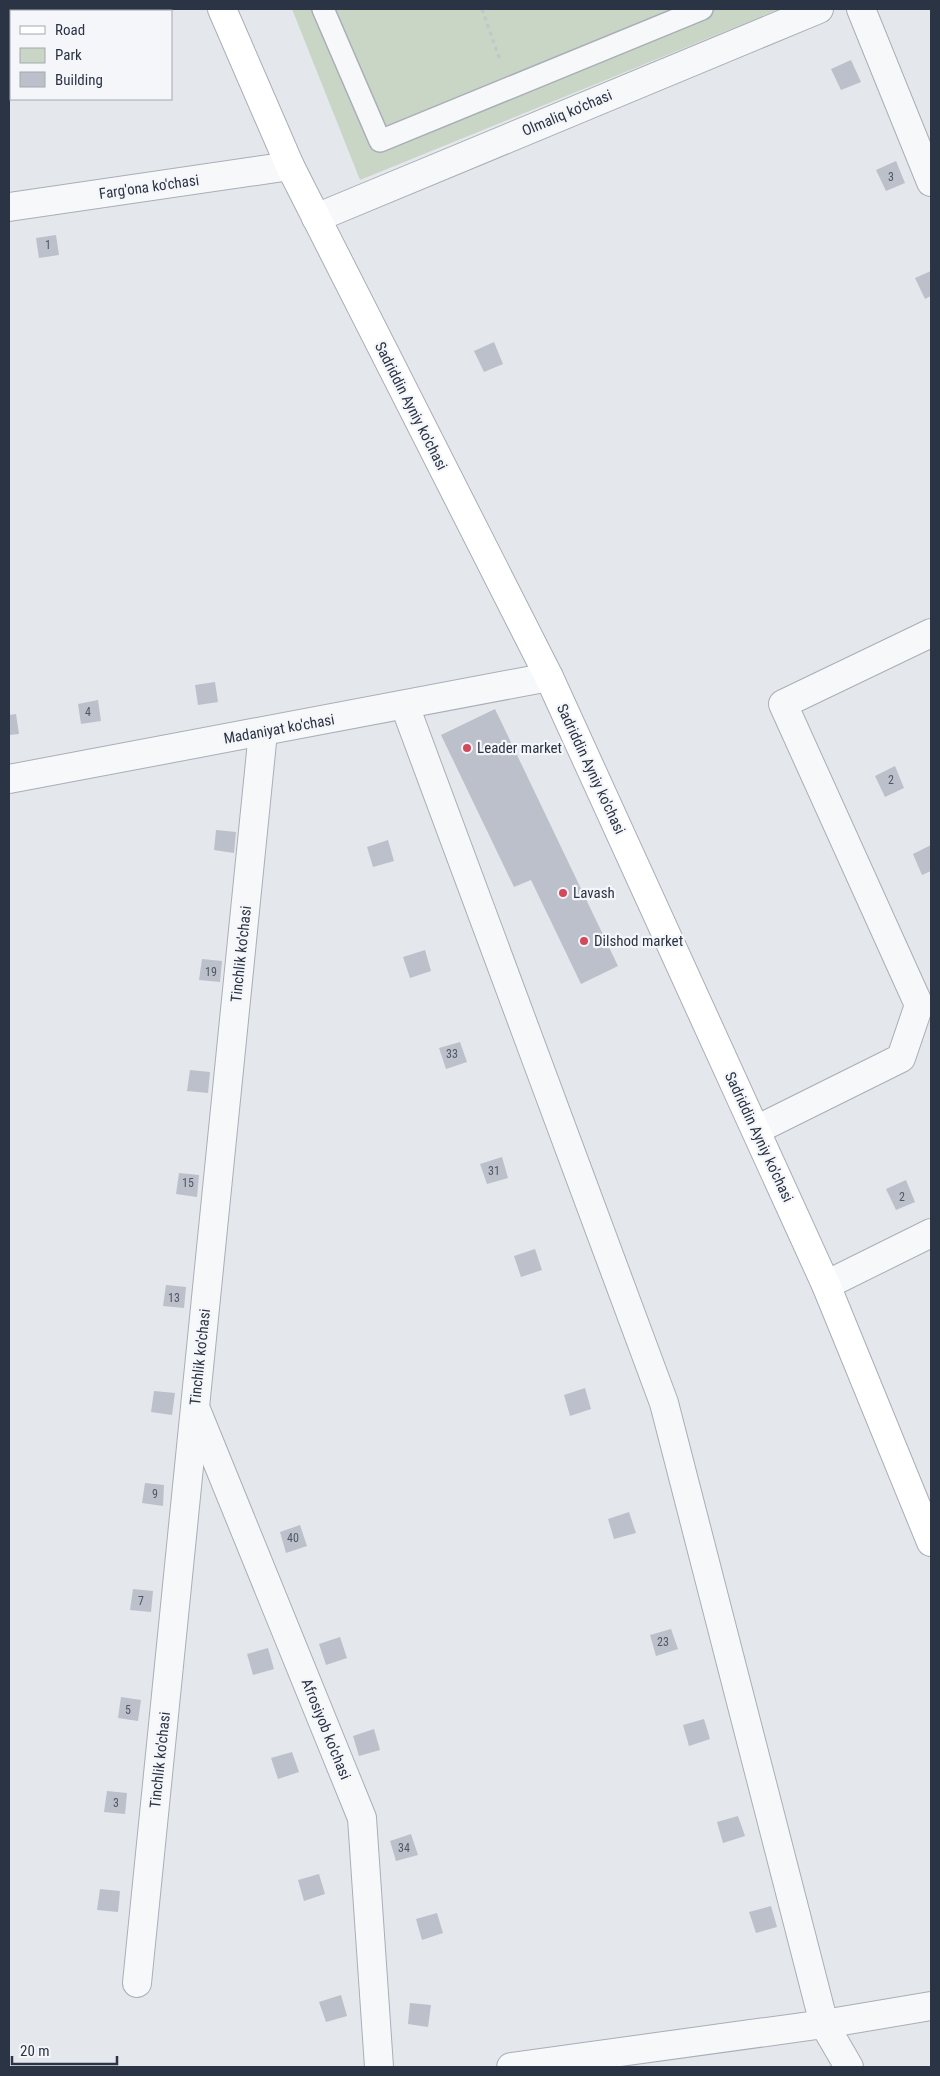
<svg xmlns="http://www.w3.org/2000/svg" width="940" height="2076" font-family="'Roboto Condensed',sans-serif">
<rect width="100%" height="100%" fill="#e4e7ec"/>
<!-- green -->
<path fill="#c9d6c5" d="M292 9H780L360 180Z"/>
<!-- building -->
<g fill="#bbc0ca">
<path d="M851 60 861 82 841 90 831 69Z"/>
<path d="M896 161 905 183 886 191 876 170Z"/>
<path d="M56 235 59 255 39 258 36 238Z"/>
<path d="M931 271V296L925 299 915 278Z"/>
<path d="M494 342 503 364 484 372 474 351Z"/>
<path d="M215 682 218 702 198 705 195 685Z"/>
<path d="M98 700 101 721 81 724 78 704Z"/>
<path d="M495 709 618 966 581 984 531 880 514 887 441 735Z"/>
<path d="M16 714 19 734 9 735V715Z"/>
<path d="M895 766 904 788 885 797 875 776Z"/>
<path d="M216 830 236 832 234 853 214 850Z"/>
<path d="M388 840 394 861 373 867 367 847Z"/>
<path d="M931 845V871L922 875 913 854Z"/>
<path d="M425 950 431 971 410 978 403 957Z"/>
<path d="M202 959 222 961 220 982 199 980Z"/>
<path d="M460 1042 467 1062 446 1069 439 1048Z"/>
<path d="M190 1070 210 1072 208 1093 187 1091Z"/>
<path d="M502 1157 508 1178 487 1184 480 1164Z"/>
<path d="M179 1173 199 1175 197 1197 176 1194Z"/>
<path d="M906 1180 915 1202 896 1210 886 1189Z"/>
<path d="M535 1249 542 1270 521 1277 514 1256Z"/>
<path d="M166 1285 186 1287 184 1308 163 1306Z"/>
<path d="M585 1388 591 1409 570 1416 564 1395Z"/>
<path d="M154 1391 175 1393 172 1415 151 1412Z"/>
<path d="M145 1483 164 1485 163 1506 142 1503Z"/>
<path d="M629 1512 636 1533 614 1539 608 1519Z"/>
<path d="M300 1525 307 1546 286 1553 280 1532Z"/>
<path d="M133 1589 153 1591 151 1612 130 1610Z"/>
<path d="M671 1629 678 1649 656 1656 650 1635Z"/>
<path d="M340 1637 347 1658 326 1665 319 1644Z"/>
<path d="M268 1648 274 1669 253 1675 247 1654Z"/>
<path d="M121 1697 141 1700 138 1721 118 1718Z"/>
<path d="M704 1719 710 1739 689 1746 683 1725Z"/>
<path d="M374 1729 380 1750 359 1756 353 1736Z"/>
<path d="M292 1752 299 1772 278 1779 271 1758Z"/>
<path d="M107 1791 127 1793 125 1814 104 1812Z"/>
<path d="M738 1816 745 1836 723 1843 717 1822Z"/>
<path d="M411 1834 418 1855 396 1861 390 1841Z"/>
<path d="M319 1874 325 1894 304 1901 298 1880Z"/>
<path d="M100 1889 120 1891 118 1912 97 1910Z"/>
<path d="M771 1906 777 1927 756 1933 749 1912Z"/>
<path d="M437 1913 443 1933 422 1940 416 1919Z"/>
<path d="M341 1995 347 2016 326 2022 319 2002Z"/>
<path d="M410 2003 431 2005 428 2027 408 2024Z"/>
</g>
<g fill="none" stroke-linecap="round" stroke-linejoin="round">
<defs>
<path id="lane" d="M323 9 380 141 702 9"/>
<g id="street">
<path d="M861 9 931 182"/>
<path d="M9 207 290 166"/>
<path d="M316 218 819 9"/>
<path d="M405 706 664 1403 824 2024 511 2067"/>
<path d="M9 779 549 677"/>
<path d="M756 1130 901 1058 919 1005 783 704 931 633"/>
<path d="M826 1285 931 1233"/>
<path d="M197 1412 362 1818 379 2067"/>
<path d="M137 1983 263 732"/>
<path d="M849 2067 824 2024 931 2006"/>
</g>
<path id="secondary" d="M222 9 290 166 549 677 826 1285 931 1542"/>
</defs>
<!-- lane casing -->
<use href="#lane" stroke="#a9aeb7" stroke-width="24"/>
<!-- street casing -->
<use href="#street" stroke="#a9aeb7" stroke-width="30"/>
<!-- secondary casing -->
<use href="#secondary" stroke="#a9aeb7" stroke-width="30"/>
<!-- path -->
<path stroke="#c2c5cb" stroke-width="3" stroke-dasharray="4 4" stroke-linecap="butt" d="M482 9 500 60"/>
<!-- lane -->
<use href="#lane" stroke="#f7f8fa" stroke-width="21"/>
<!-- street -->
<use href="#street" stroke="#f7f8fa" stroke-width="28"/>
<!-- secondary -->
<use href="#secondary" stroke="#fff" stroke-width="28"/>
</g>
<!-- markers -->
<g fill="#d1495b" stroke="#f4f6f9" stroke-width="2">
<circle cx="467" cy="748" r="5"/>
<circle cx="563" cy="893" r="5"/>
<circle cx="584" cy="941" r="5"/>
</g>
<g text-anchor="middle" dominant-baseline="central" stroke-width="4.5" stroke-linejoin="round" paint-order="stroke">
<!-- number labels -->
<g font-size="12" fill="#4f5766">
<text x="891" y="177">3</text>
<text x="48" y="245">1</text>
<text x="88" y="712">4</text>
<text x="891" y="780">2</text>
<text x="211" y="972">19</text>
<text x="452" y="1054">33</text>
<text x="494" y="1171">31</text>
<text x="188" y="1183">15</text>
<text x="902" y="1197">2</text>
<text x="174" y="1298">13</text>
<text x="155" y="1494">9</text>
<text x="293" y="1538">40</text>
<text x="141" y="1601">7</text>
<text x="663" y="1642">23</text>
<text x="128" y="1710">5</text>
<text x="116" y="1803">3</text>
<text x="404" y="1848">34</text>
</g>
<!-- street labels -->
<g font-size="15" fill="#2b3445" stroke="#f4f6f9">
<text transform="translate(567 113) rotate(-23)">Olmaliq ko'chasi</text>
<text transform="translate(149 187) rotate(-8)">Farg'ona ko'chasi</text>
<text transform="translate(411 406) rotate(63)">Sadriddin Ayniy ko'chasi</text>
<text transform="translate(279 729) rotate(-10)">Madaniyat ko'chasi</text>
<text transform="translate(591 769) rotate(65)">Sadriddin Ayniy ko'chasi</text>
<text transform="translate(241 954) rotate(-84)">Tinchlik ko'chasi</text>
<text transform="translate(759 1137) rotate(65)">Sadriddin Ayniy ko'chasi</text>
<text transform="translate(200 1357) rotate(-84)">Tinchlik ko'chasi</text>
<text transform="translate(326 1729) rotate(68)">Afrosiyob ko'chasi</text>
<text transform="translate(160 1760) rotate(-84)">Tinchlik ko'chasi</text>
</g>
<!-- poi labels -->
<g font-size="15" fill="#2b3445" stroke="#f4f6f9" text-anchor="start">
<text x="477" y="748">Leader market</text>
<text x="573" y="893">Lavash</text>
<text x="594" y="941">Dilshod market</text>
</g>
</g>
<!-- border -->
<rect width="940" height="2076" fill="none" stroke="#2b3445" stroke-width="20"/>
<!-- legend -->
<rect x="10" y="10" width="162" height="90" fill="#f4f6f9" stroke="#a4a8b1"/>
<rect x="20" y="26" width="25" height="8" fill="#ffffff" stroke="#a4a8b1"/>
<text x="55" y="35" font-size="15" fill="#2b3445">Road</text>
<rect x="20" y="48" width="25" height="15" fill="#c9d6c5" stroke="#a4a8b1"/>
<text x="55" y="60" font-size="15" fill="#2b3445">Park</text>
<rect x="20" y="72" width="25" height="15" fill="#bbc0ca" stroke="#a4a8b1"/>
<text x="55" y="85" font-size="15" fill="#2b3445">Building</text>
<!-- scale -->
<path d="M12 2056v8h105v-8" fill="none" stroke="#2b3445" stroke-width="2.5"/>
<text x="20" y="2056" font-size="15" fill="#2b3445" stroke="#f4f6f9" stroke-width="4" paint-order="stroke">20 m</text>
</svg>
